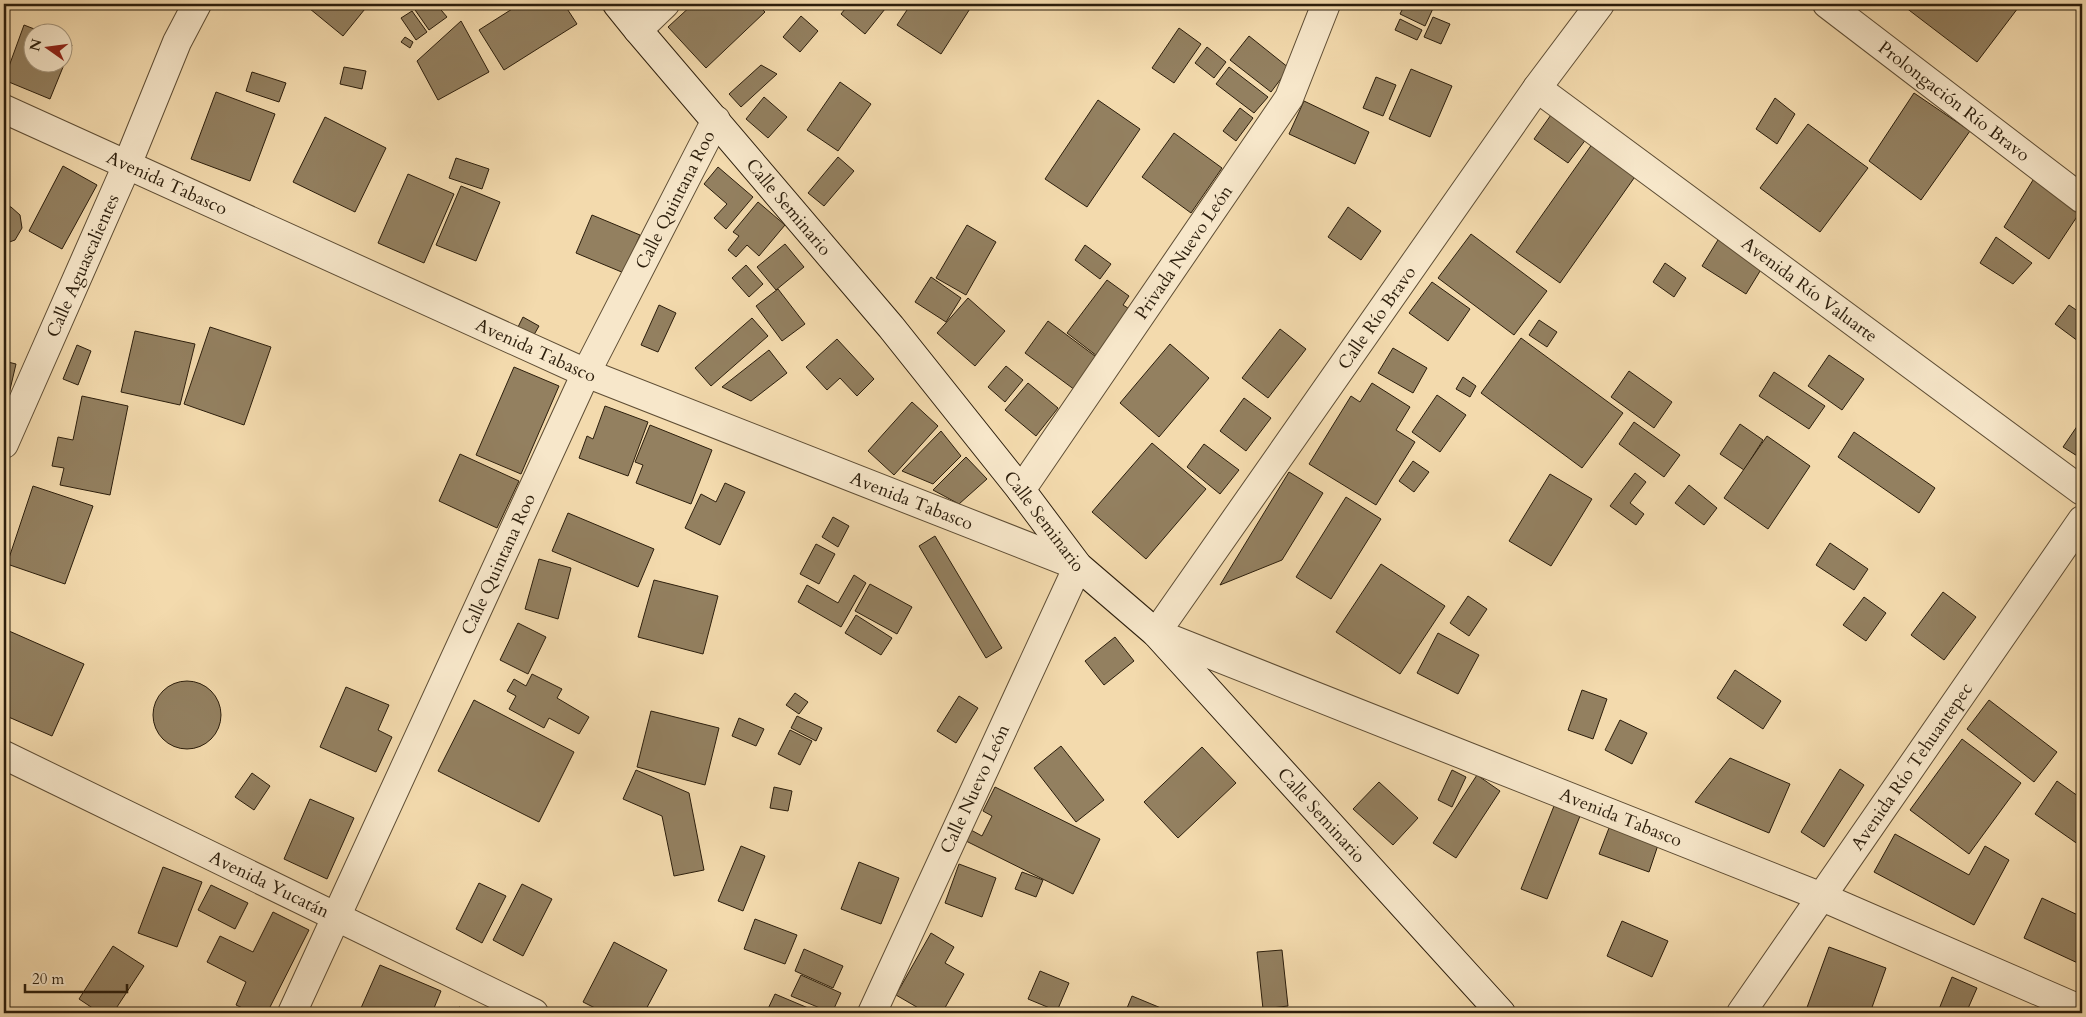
<svg xmlns="http://www.w3.org/2000/svg" width="2086" height="1017" font-family="Cardo,serif">
<rect width="100%" height="100%" fill="#f3daad"/>
<filter id="stains"><feTurbulence type="fractalNoise" baseFrequency=".004" numOctaves="4"/><feColorMatrix values="0 0 0 0 .2 0 0 0 0 .09 0 0 0 0 .02 0 0 0 .5 -.17"/></filter>
<radialGradient id="worn" r=".72"><stop offset=".6" stop-color="#630" stop-opacity="0"/><stop offset="1" stop-color="#630" stop-opacity=".3"/></radialGradient>
<!-- building -->
<g fill="#938060" stroke="#2c1e0c">
<path d="M304 4H369L343 36Z"/>
<path d="M418 4H436L447 17 429 30 413 7Z"/>
<path d="M520 4H564L577 24 504 70 479 30Z"/>
<path d="M693 4H757L765 12 706 68 668 27Z"/>
<path d="M849 4H889L865 34 841 14Z"/>
<path d="M911 4H973L941 54 897 25Z"/>
<path d="M1405 4H1435L1425 26 1400 14Z"/>
<path d="M1901 4H2021L1977 62Z"/>
<path d="M412 11 427 32 416 40 401 18Z"/>
<path d="M801 16 818 31 800 52 783 37Z"/>
<path d="M1433 17 1450 24 1441 44 1424 37Z"/>
<path d="M1400 19 1422 30 1417 40 1395 30Z"/>
<path d="M461 21 489 72 438 100 417 61Z"/>
<path d="M24 25 42 32H32V62H62V41L72 45 50 99 4 80Z"/>
<path d="M1179 28 1201 44 1174 83 1152 68Z"/>
<path d="M1249 36 1289 68 1271 92 1230 60Z"/>
<path d="M405 37 413 42 410 48 401 42Z"/>
<path d="M1207 47 1226 62 1214 78 1195 63Z"/>
<path d="M761 65 777 74 741 107 729 94Z"/>
<path d="M344 67 366 71 362 89 340 84Z"/>
<path d="M1229 67 1268 97 1254 113 1216 84Z"/>
<path d="M1411 69 1452 86 1430 137 1389 119Z"/>
<path d="M252 72 286 83 279 102 246 91Z"/>
<path d="M1376 77 1396 85 1383 116 1363 108Z"/>
<path d="M840 82 871 104 838 151 807 130Z"/>
<path d="M216 92 275 114 250 181 191 159Z"/>
<path d="M1914 93 1970 131 1921 200 1869 161Z"/>
<path d="M764 97 787 117 768 138 746 119Z"/>
<path d="M1775 98 1795 114 1777 144 1756 129Z"/>
<path d="M1098 100 1140 129 1087 207 1045 179Z"/>
<path d="M1304 101 1369 132 1355 164 1289 134Z"/>
<path d="M1558 105 1593 130 1568 163 1534 139Z"/>
<path d="M1240 108 1253 118 1236 141 1223 131Z"/>
<path d="M325 117 386 148 355 212 293 182Z"/>
<path d="M1808 124 1868 168 1820 232 1760 188Z"/>
<path d="M1174 133 1222 168 1191 213 1142 177Z"/>
<path d="M1595 140 1639 171 1560 283 1516 252Z"/>
<path d="M838 157 854 171 824 206 808 193Z"/>
<path d="M456 158 489 169 482 189 449 178Z"/>
<path d="M63 166 97 185 62 249 29 231Z"/>
<path d="M718 167 753 197 726 229 714 218 727 204 704 184Z"/>
<path d="M2038 172 2082 209 2049 259 2004 227Z"/>
<path d="M408 174 454 194 424 263 378 243Z"/>
<path d="M461 186 500 202 476 261 436 245Z"/>
<path d="M758 202 785 225 759 256 747 245 736 257 728 250 739 236 733 232Z"/>
<path d="M4 205 11 207 20 215 22 228 15 240 4 244Z"/>
<path d="M1348 207 1381 231 1361 260 1328 237Z"/>
<path d="M592 215 640 235 624 273 576 253Z"/>
<path d="M967 225 996 242 966 295 936 278Z"/>
<path d="M1471 234 1547 291 1514 335 1438 278Z"/>
<path d="M1721 235 1765 263 1746 294 1702 266Z"/>
<path d="M1996 237 2032 263 2013 284 1980 263Z"/>
<path d="M785 244 804 267 776 290 757 267Z"/>
<path d="M1085 245 1111 264 1100 279 1075 260Z"/>
<path d="M1665 263 1686 278 1674 297 1653 282Z"/>
<path d="M746 265 763 284 749 297 732 278Z"/>
<path d="M931 277 961 298 946 322 915 302Z"/>
<path d="M1107 280 1129 296 1123 305 1131 310 1097 356 1067 333Z"/>
<path d="M1432 282 1470 309 1448 341 1409 313Z"/>
<path d="M778 289 805 324 782 341 756 306Z"/>
<path d="M968 298 1005 331 975 366 937 333Z"/>
<path d="M659 305 676 313 658 352 641 345Z"/>
<path d="M2069 305 2082 314V344L2055 324Z"/>
<path d="M523 317 539 326 531 340 516 331Z"/>
<path d="M752 318 768 336 711 386 695 368Z"/>
<path d="M1539 320 1557 332 1547 347 1529 335Z"/>
<path d="M1048 321 1099 359 1075 390 1025 353Z"/>
<path d="M210 327 271 347 244 425 184 404Z"/>
<path d="M1280 329 1306 349 1268 398 1242 378Z"/>
<path d="M135 331 195 344 180 405 121 392Z"/>
<path d="M1521 338 1623 413 1582 468 1481 393Z"/>
<path d="M837 339 874 379 857 396 840 378 827 390 806 367Z"/>
<path d="M1170 344 1209 378 1159 437 1120 403Z"/>
<path d="M77 345 91 351 78 385 63 379Z"/>
<path d="M1393 348 1427 368 1413 393 1378 373Z"/>
<path d="M769 350 787 373 751 401 722 387Z"/>
<path d="M1829 355 1864 379 1842 410 1808 386Z"/>
<path d="M4 361 16 364 9 394 4 392Z"/>
<path d="M1006 366 1023 380 1005 402 988 387Z"/>
<path d="M514 367 559 386 521 474 476 455Z"/>
<path d="M1629 371 1672 402 1654 428 1611 397Z"/>
<path d="M1774 372 1825 406 1809 429 1759 396Z"/>
<path d="M1463 377 1476 386 1470 397 1456 389Z"/>
<path d="M1028 383 1058 408 1036 436 1005 410Z"/>
<path d="M1372 383 1410 407 1396 430 1415 442 1376 505 1309 464 1351 396 1360 402Z"/>
<path d="M1437 395 1466 415 1440 452 1412 432Z"/>
<path d="M82 396 128 406 110 495 60 485 64 468 52 466 58 437 73 440Z"/>
<path d="M1244 398 1271 418 1246 451 1220 431Z"/>
<path d="M912 402 938 426 894 475 868 451Z"/>
<path d="M605 406 648 422 628 476 579 458 587 436 593 439Z"/>
<path d="M2082 419V459L2063 447Z"/>
<path d="M1634 422 1680 455 1664 477 1619 444Z"/>
<path d="M1740 424 1763 440 1744 470 1720 454Z"/>
<path d="M650 425 712 450 691 504 636 483 643 465 635 462Z"/>
<path d="M941 431 961 456 933 484 902 471Z"/>
<path d="M1854 432 1935 488 1919 513 1838 457Z"/>
<path d="M1767 436 1810 466 1768 529 1724 498Z"/>
<path d="M1152 443 1206 489 1146 559 1092 512Z"/>
<path d="M1204 444 1239 470 1220 494 1187 467Z"/>
<path d="M460 454 519 481 497 528 439 501Z"/>
<path d="M966 457 987 479 959 504 933 490Z"/>
<path d="M1413 461 1429 472 1414 492 1399 481Z"/>
<path d="M1289 472 1323 493 1282 560 1220 585Z"/>
<path d="M1635 473 1646 482 1630 503 1644 514 1636 525 1610 506Z"/>
<path d="M1550 474 1592 499 1551 566 1509 541Z"/>
<path d="M725 483 745 492 720 545 685 528 701 494 716 502Z"/>
<path d="M1689 485 1717 508 1704 525 1675 503Z"/>
<path d="M33 486 93 506 65 584 7 564Z"/>
<path d="M1346 497 1381 519 1331 599 1296 577Z"/>
<path d="M568 513 654 549 638 587 552 551Z"/>
<path d="M833 517 849 526 838 547 822 537Z"/>
<path d="M935 536 1002 648 986 658 919 546Z"/>
<path d="M1830 543 1868 569 1854 590 1816 565Z"/>
<path d="M816 544 835 554 819 584 800 574Z"/>
<path d="M539 559 571 568 558 619 525 609Z"/>
<path d="M1381 564 1445 606 1400 674 1336 632Z"/>
<path d="M854 575 866 583 841 627 798 602 807 585 838 603Z"/>
<path d="M654 580 718 596 703 654 638 637Z"/>
<path d="M870 584 912 607 897 634 855 611Z"/>
<path d="M1943 592 1976 617 1944 660 1911 635Z"/>
<path d="M1468 596 1487 609 1469 636 1450 623Z"/>
<path d="M1864 597 1886 613 1866 641 1843 625Z"/>
<path d="M856 615 892 638 881 655 845 633Z"/>
<path d="M518 623 546 637 528 674 500 660Z"/>
<path d="M9 631 84 664 52 736 4 715V644Z"/>
<path d="M1438 633 1479 655 1458 694 1417 673Z"/>
<path d="M1115 637 1134 661 1104 685 1085 661Z"/>
<path d="M1735 670 1781 701 1763 729 1717 698Z"/>
<path d="M532 674 562 689 557 698 589 717 579 734 549 718 544 728 509 709 516 696 507 691 514 679 526 686Z"/>
<circle cx="187" cy="715" r="34"/>
<path d="M346 687 389 705 378 730 392 737 376 772 320 747Z"/>
<path d="M1582 690 1607 699 1593 739 1568 730Z"/>
<path d="M795 693 808 702 799 714 786 705Z"/>
<path d="M959 696 978 708 956 743 937 731Z"/>
<path d="M474 700 574 752 539 822 438 771Z"/>
<path d="M1989 700 2057 752 2034 782 1967 729Z"/>
<path d="M651 711 719 728 705 785 637 767Z"/>
<path d="M797 716 822 728 816 741 791 728Z"/>
<path d="M739 718 764 729 756 746 732 736Z"/>
<path d="M1620 720 1647 733 1632 764 1605 750Z"/>
<path d="M790 730 812 741 800 765 778 754Z"/>
<path d="M1962 739 2021 783 1969 854 1910 810Z"/>
<path d="M1061 746 1104 800 1076 822 1034 768Z"/>
<path d="M1202 747 1236 783 1178 838 1144 802Z"/>
<path d="M1730 758 1790 784 1769 833 1695 802Z"/>
<path d="M1840 769 1864 785 1824 847 1801 832Z"/>
<path d="M636 770 689 793 704 870 674 876 662 816 623 799Z"/>
<path d="M1452 770 1466 777 1452 807 1438 800Z"/>
<path d="M252 773 270 786 254 810 235 797Z"/>
<path d="M1477 775 1500 791 1456 858 1433 843Z"/>
<path d="M2057 781 2082 799V847L2035 814Z"/>
<path d="M1379 782 1418 818 1393 845 1353 809Z"/>
<path d="M774 787 792 791 788 811 770 808Z"/>
<path d="M995 787 1100 839 1073 894 966 841 971 830 982 836 992 816 983 811Z"/>
<path d="M310 799 354 818 327 879 284 859Z"/>
<path d="M1554 806 1580 816 1547 899 1521 889Z"/>
<path d="M1609 828 1658 845 1649 872 1599 854Z"/>
<path d="M1895 834 1969 875 1985 846 2009 860 1974 925 1874 872Z"/>
<path d="M741 846 765 856 743 911 718 901Z"/>
<path d="M859 862 899 878 881 924 841 909Z"/>
<path d="M959 864 996 878 982 917 945 903Z"/>
<path d="M163 867 202 882 177 947 138 933Z"/>
<path d="M1022 872 1043 880 1036 897 1015 889Z"/>
<path d="M479 883 506 896 482 943 456 929Z"/>
<path d="M522 884 552 899 523 956 493 940Z"/>
<path d="M211 885 248 903 235 929 198 910Z"/>
<path d="M2042 898 2082 917V965L2024 938Z"/>
<path d="M273 912 309 930 267 1013H253L236 1005 246 982 207 962 220 936 253 952Z"/>
<path d="M755 919 797 935 785 964 744 949Z"/>
<path d="M1622 921 1668 941 1652 977 1607 956Z"/>
<path d="M931 933 954 947 945 963 964 974 942 1013H927L896 995Z"/>
<path d="M614 942 667 970 644 1013H605L583 1002Z"/>
<path d="M113 946 144 966 113 1013H100L79 999Z"/>
<path d="M1829 947 1886 968 1870 1013H1805Z"/>
<path d="M804 949 843 966 833 988 795 971Z"/>
<path d="M1282 950 1288 1006 1263 1009 1257 952Z"/>
<path d="M380 965 441 991 432 1013H373L361 1008Z"/>
<path d="M1040 971 1069 983 1057 1011 1028 999Z"/>
<path d="M801 975 841 993 832 1013 791 996Z"/>
<path d="M1952 977 1977 988 1966 1013H1950L1939 1009Z"/>
<path d="M775 994 820 1013H766Z"/>
<path d="M1132 996 1173 1013H1125Z"/>
<path d="M459 1007 473 1013H456Z"/>
</g>
<g fill="none" stroke-linecap="round" stroke-linejoin="round">
<defs>
<g id="street">
<path id="s1" d="M1600 4 1537 88 1156 633 1822 897 2082 1010"/>
<path id="s2" d="M1827 4 2082 199"/>
<path d="M638 30 665 4"/>
<path id="s3" d="M1537 88 2082 491"/>
<path id="s4" d="M4 109 586 373 1078 566 872 1013"/>
<path id="s5" d="M4 444 127 165 177 42 197 4"/>
<path id="s6" d="M1021 490 1289 98 1326 4"/>
<path id="s7" d="M4 755 534 1013"/>
<path id="s8" d="M292 1013 586 373 716 120"/>
<path id="s9" d="M1741 1013 2082 520"/>
</g>
<g id="secondary">
<path id="s10" d="M617 4 638 30 891 327 1021 490 1078 566 1156 633 1501 1013"/>
</g>
</defs>
<!-- street casing -->
<use href="#street" stroke="#5e4d34" stroke-width="30"/>
<!-- secondary casing -->
<use href="#secondary" stroke="#2c1e0c" stroke-width="30"/>
<!-- street -->
<use href="#street" stroke="#f7e7ca" stroke-width="28"/>
<!-- secondary -->
<use href="#secondary" stroke="#f7e7ca" stroke-width="28"/>
</g>
<g text-anchor="middle" dominant-baseline="central" stroke-width="4" stroke-linejoin="round" paint-order="stroke">
<!-- street labels -->
<g font-size="18" fill="#2c1e0c" stroke="#f7e7ca">
<text stroke="none"><textPath href="#s2" startOffset="160">Prolongación Río Bravo</textPath></text>
<text stroke="none"><textPath href="#s4" startOffset="179">Avenida Tabasco</textPath></text>
<text stroke="none"><textPath href="#s8" startOffset="899">Calle Quintana Roo</textPath></text>
<text stroke="none"><textPath href="#s10" startOffset="266">Calle Seminario</textPath></text>
<text stroke="none"><textPath href="#s6" startOffset="288">Privada Nuevo León</textPath></text>
<text stroke="none"><textPath href="#s5" startOffset="195">Calle Aguascalientes</textPath></text>
<text stroke="none"><textPath href="#s3" startOffset="339">Avenida Río Valuarte</textPath></text>
<text transform="translate(1377 318) rotate(-55)">Calle Río Bravo</text>
<text stroke="none"><textPath href="#s4" startOffset="584">Avenida Tabasco</textPath></text>
<text stroke="none"><textPath href="#s4" startOffset="989">Avenida Tabasco</textPath></text>
<text stroke="none"><textPath href="#s10" startOffset="671">Calle Seminario</textPath></text>
<text stroke="none"><textPath href="#s8" startOffset="494">Calle Quintana Roo</textPath></text>
<text stroke="none"><textPath href="#s9" startOffset="300">Avenida Río Tehuantepec</textPath></text>
<text transform="translate(975 789) rotate(-65)">Calle Nuevo León</text>
<text stroke="none"><textPath href="#s10" startOffset="1076">Calle Seminario</textPath></text>
<text stroke="none"><textPath href="#s1" startOffset="1270">Avenida Tabasco</textPath></text>
<text stroke="none"><textPath href="#s7" startOffset="295">Avenida Yucatán</textPath></text>
</g>
</g>
<!-- margin -->
<rect width="2086" height="1017" fill="none" stroke="#f3daad" stroke-width="20"/>
<rect x="5" y="5" width="2076" height="1007" fill="none" stroke="#2c1e0c" stroke-width="2.5"/>
<rect x="10" y="10" width="2066" height="997" fill="none" stroke="#2c1e0c"/>
<!-- north arrow -->
<g transform="translate(48 48) rotate(284)"><circle r="24" fill="#f7e7ca" stroke="#a6977e"/>
<path d="M0-4L9 19L0 12L-9 19Z" fill="#8f2418"/>
<text y="-8" font-size="14" font-weight="bold" text-anchor="middle" fill="#2c1e0c">N</text>
</g>
<!-- scale -->
<path d="M25 984v8h102v-8" fill="none" stroke="#2c1e0c" stroke-width="2.5"/>
<text x="32" y="984" font-size="15" fill="#2c1e0c" stroke="#f7e7ca" stroke-width="4" paint-order="stroke">20 m</text>
<rect width="100%" height="100%" filter="url(#stains)"/>
<rect width="100%" height="100%" fill="url(#worn)"/>
</svg>
